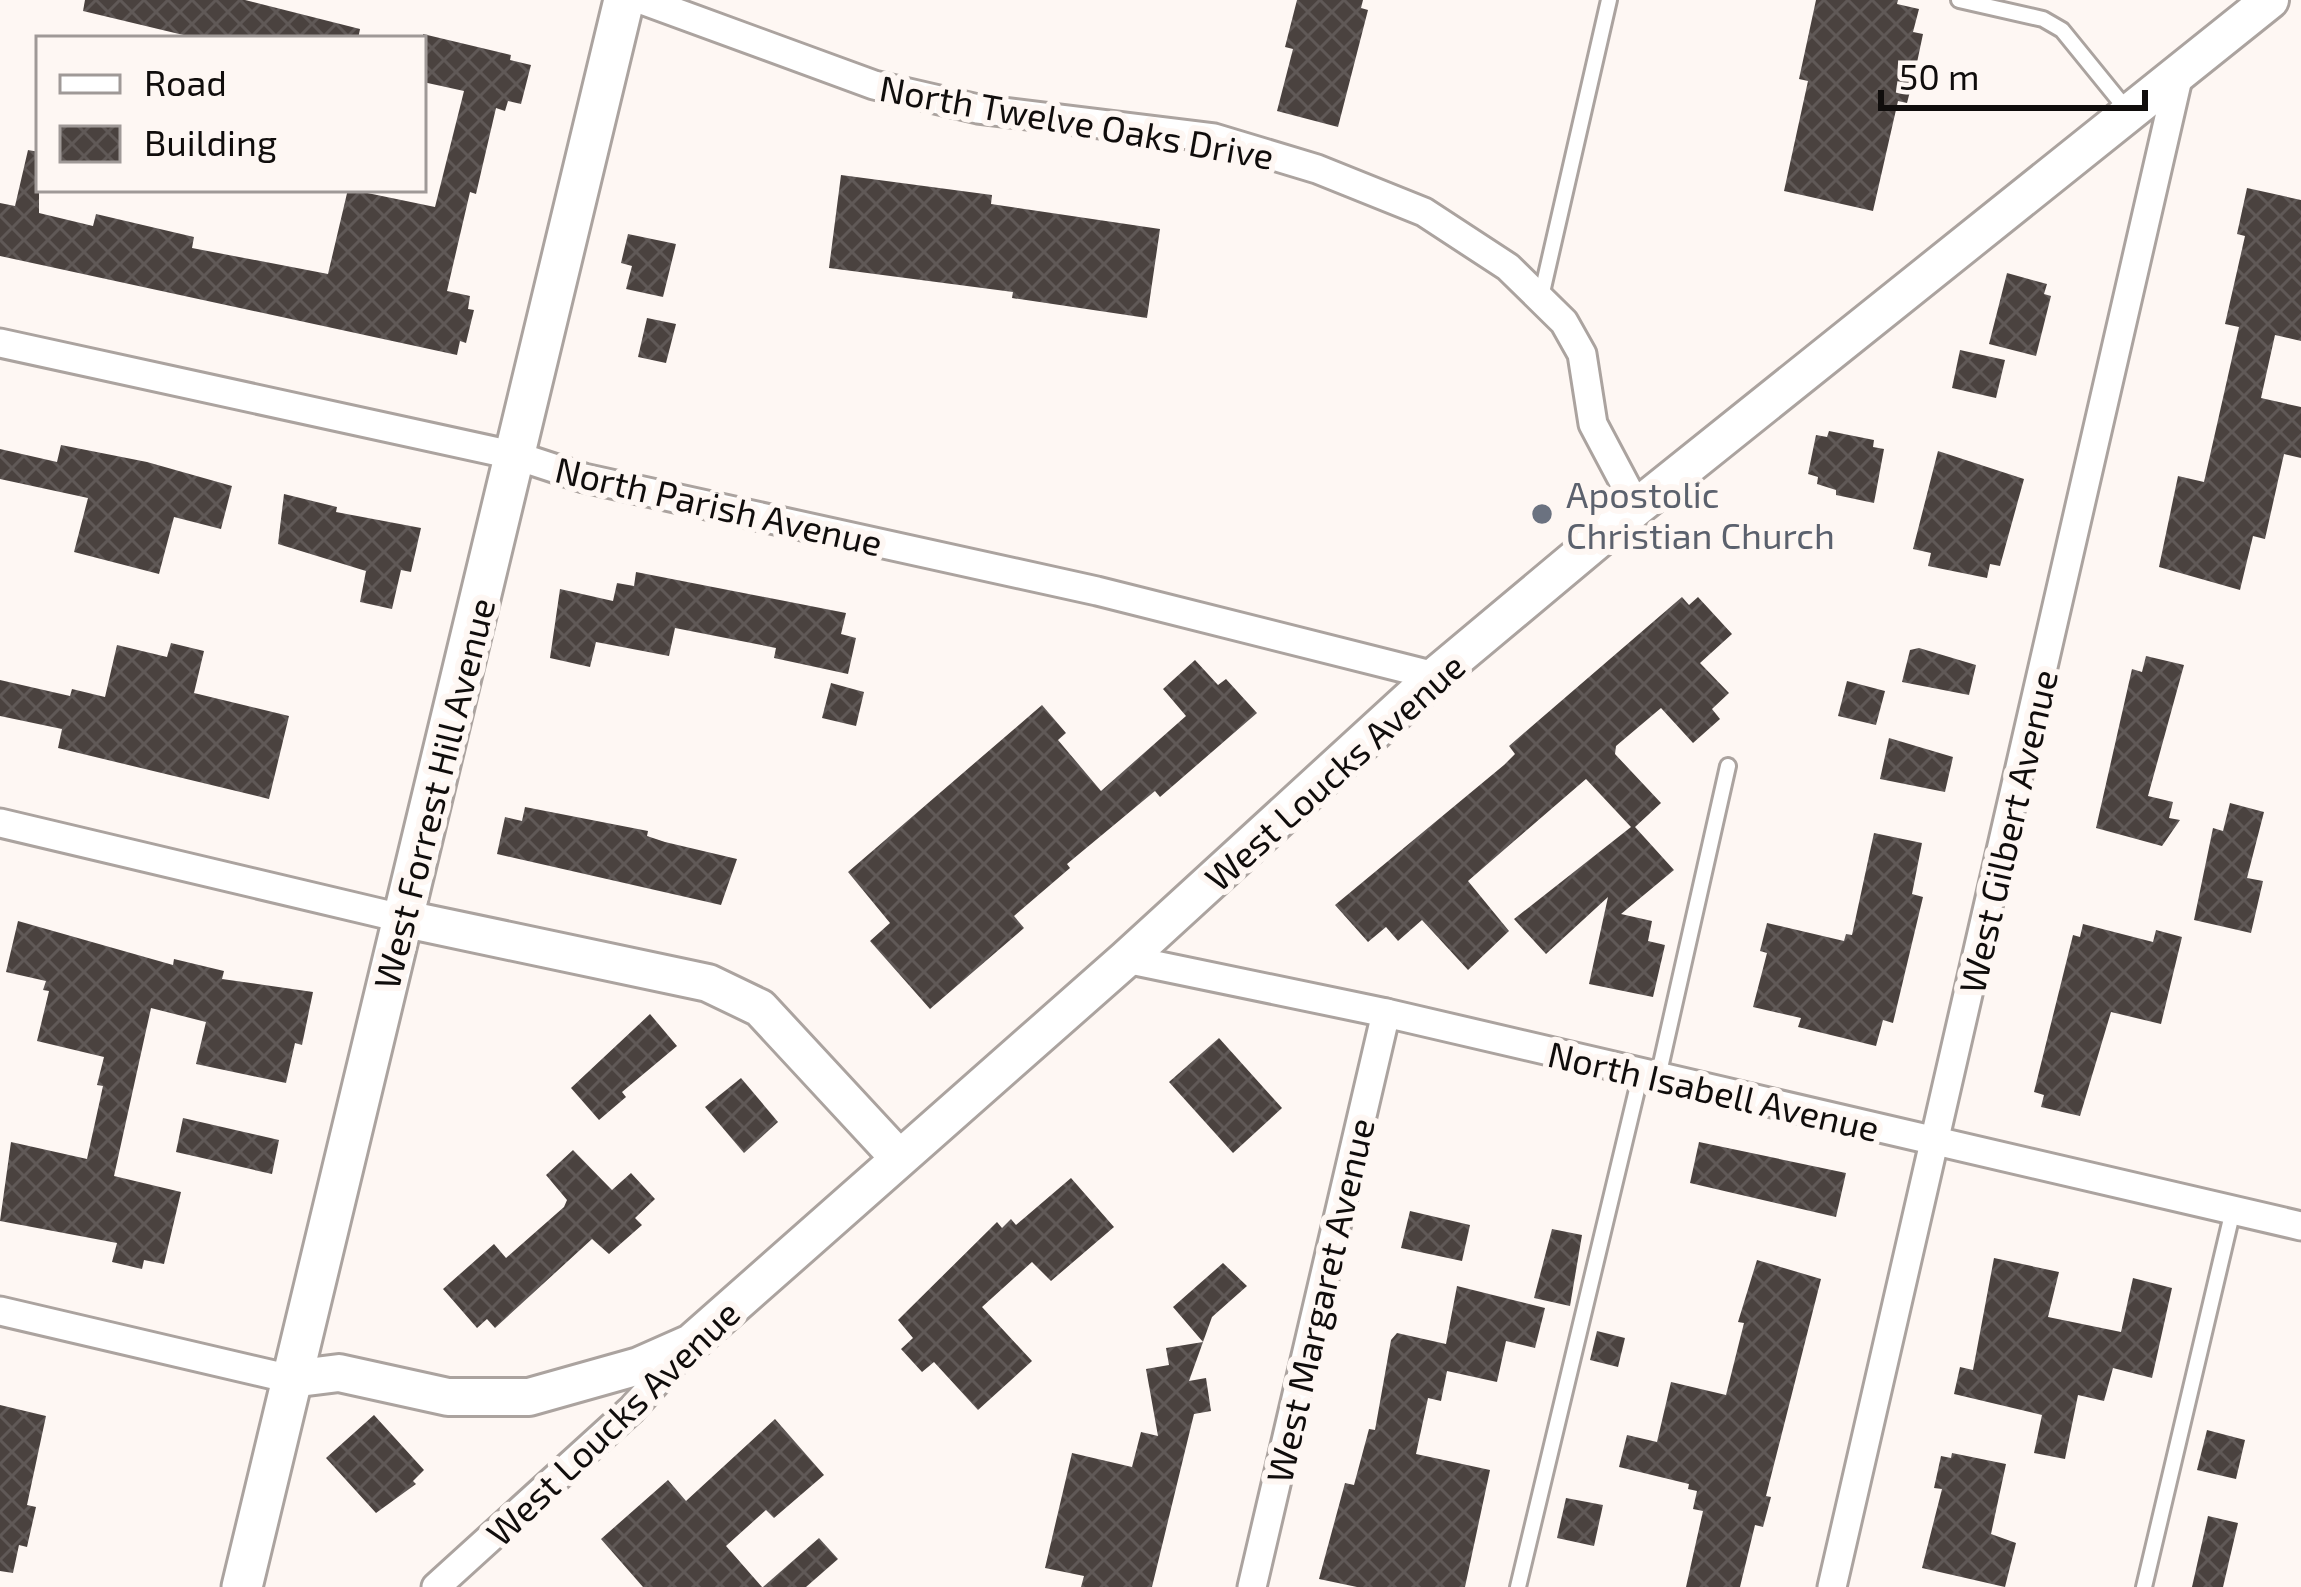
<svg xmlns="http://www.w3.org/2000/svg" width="2301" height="1587" font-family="'Exo 2',sans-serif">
<defs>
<pattern id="building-cross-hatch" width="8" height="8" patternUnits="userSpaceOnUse" patternTransform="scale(3)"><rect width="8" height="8" fill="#4a423f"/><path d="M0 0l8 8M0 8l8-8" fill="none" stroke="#605957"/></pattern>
</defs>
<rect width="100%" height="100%" fill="#fef7f3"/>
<!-- building -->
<g fill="url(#building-cross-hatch)">
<path d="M85 0H245L360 29 358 39H200L83 11Z"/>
<path d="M1297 0H1363L1361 8 1368 10 1338 127 1277 111 1293 49 1285 47Z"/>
<path d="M1816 0H1898L1897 4 1919 9 1913 32 1923 34 1915 72 1907 103 1898 101 1873 211 1784 191 1808 81 1799 79Z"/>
<path d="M423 34 511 55 510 60 531 65 521 104 508 101 505 111 496 108 476 194 470 192 447 291 470 296 468 309 474 310 466 343 460 341 457 355 0 256V203L15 206 28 150 39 152V213L93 226 96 214 194 237 192 248 328 274 348 189 435 207 464 91 423 82Z"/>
<path d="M841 175 992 195 991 204 1160 229 1147 318 1012 298 1013 292 829 268Z"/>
<path d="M2247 188 2301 200V341L2275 335 2261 398 2301 407V458L2284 454 2265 539 2253 536 2240 590 2159 567 2178 476 2204 482 2239 327 2225 324 2245 236 2237 234Z"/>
<path d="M628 234 676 244 663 297 626 289 632 266 621 263Z"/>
<path d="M2007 273 2047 284 2044 294 2051 296 2036 356 1989 344Z"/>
<path d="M647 318 676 324 666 363 638 357Z"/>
<path d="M1960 350 2005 360 1996 398 1952 388Z"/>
<path d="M1829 431 1874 440 1873 447 1884 449 1874 503 1836 495V490L1817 484 1818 477 1808 474 1816 435 1827 437Z"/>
<path d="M61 445 147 462 232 486 221 529 174 517 159 574 74 552 88 498 0 479V449L57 462Z"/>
<path d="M1938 451 2024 479 2000 566 1990 564 1987 578 1928 566 1931 553 1913 549Z"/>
<path d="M284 494 337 507 336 512 421 528 411 572 401 570 392 609 360 602 366 571 278 544Z"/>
<path d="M636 572 846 613 841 634 856 638 848 674 774 658 776 648 675 628 669 656 596 642 590 667 550 658 560 589 613 601 617 583 634 586Z"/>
<path d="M1682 597 1689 605 1698 597 1732 634 1700 663 1729 693 1712 709 1720 719 1693 743 1661 708 1616 746 1615 754 1661 803 1635 827 1674 870 1621 914 1652 921 1648 941 1665 945 1653 997 1589 984 1608 897 1546 954 1514 919 1631 827 1586 779 1468 881 1509 931 1468 970 1422 920 1398 941 1386 927 1368 942 1335 905 1504 765 1515 754 1509 746Z"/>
<path d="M171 643 204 651 194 693 289 716 269 799 58 748 62 729 0 716V680L70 696 72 689 105 697 117 645 167 657Z"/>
<path d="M1919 648 1976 665 1969 695 1902 682 1910 650Z"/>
<path d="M2146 656 2184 665 2148 796 2173 802 2169 818 2180 820 2162 846 2096 828 2132 669 2142 672Z"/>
<path d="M1195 660 1218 685 1226 679 1257 713 1160 797 1155 791 1067 864 1070 868 1014 916 1024 928 930 1009 870 941 890 923 848 872 1042 705 1066 733 1058 740 1101 791 1186 716 1163 689Z"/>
<path d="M1847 681 1885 691 1876 725 1838 716Z"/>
<path d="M831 683 864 692 856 726 822 718Z"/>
<path d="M1889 738 1953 757 1945 792 1880 779Z"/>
<path d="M2230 803 2264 812 2247 878 2263 881 2251 933 2194 920 2213 828 2223 831Z"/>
<path d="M525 807 648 831 647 836 665 842 737 859 721 905 497 854 505 817 522 821Z"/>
<path d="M1874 833 1922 843 1912 894 1923 897 1893 1023 1883 1020 1876 1046 1798 1027 1801 1018 1753 1007 1767 953 1760 951 1767 923 1844 941 1846 934 1852 935Z"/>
<path d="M18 921 173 965 174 959 224 971 222 979 313 992 302 1045 295 1043 286 1083 196 1064 206 1022 151 1008 114 1176 181 1192 164 1264 144 1260 142 1269 112 1262 117 1243 0 1221 11 1142 87 1159 103 1086 97 1085 104 1057 37 1041 49 991 43 990 46 981 6 972Z"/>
<path d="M2083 924 2153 942 2156 930 2182 937 2161 1024 2111 1012 2080 1116 2041 1107 2044 1095 2034 1092 2073 935 2080 937Z"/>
<path d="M650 1014 677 1046 622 1092 626 1097 599 1120 571 1088Z"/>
<path d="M1219 1038 1282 1108 1233 1153 1169 1082Z"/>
<path d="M741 1078 778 1122 744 1153 705 1107Z"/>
<path d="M183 1118 279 1140 272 1174 176 1152Z"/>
<path d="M1699 1142 1846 1173 1836 1217 1690 1183Z"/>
<path d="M573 1150 612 1190 631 1173 655 1199 635 1218 642 1225 609 1254 592 1239 495 1328 487 1319 477 1328 443 1289 494 1244 506 1258 564 1207 567 1200 546 1175Z"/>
<path d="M1071 1178 1114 1227 1051 1281 1032 1262 982 1307 1032 1361 978 1410 934 1362 922 1372 901 1349 913 1338 898 1320 997 1222 1002 1228 1011 1219 1016 1225Z"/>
<path d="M1410 1211 1470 1225 1462 1261 1401 1248Z"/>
<path d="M1552 1229 1582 1235 1570 1306 1534 1298Z"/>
<path d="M1994 1258 2059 1272 2048 1317 2121 1332 2133 1278 2172 1288 2152 1378 2113 1368 2104 1401 2078 1395 2065 1459 2034 1453 2042 1415 1954 1394 1960 1367 1973 1370Z"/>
<path d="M1757 1260 1821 1279 1766 1496 1771 1497 1763 1527 1755 1525 1740 1587H1686L1703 1511 1693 1509 1697 1491 1688 1489 1689 1484 1619 1467 1627 1435 1657 1442 1671 1382 1726 1395 1744 1323 1738 1322Z"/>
<path d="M1223 1263 1247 1286 1212 1317 1189 1381 1206 1378 1211 1411 1194 1414 1152 1587H1081L1084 1576 1045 1568 1072 1453 1132 1467 1141 1432 1158 1436 1146 1369 1169 1365 1166 1348 1203 1342 1173 1307Z"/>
<path d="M1457 1286 1545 1308 1535 1348 1506 1341 1497 1382 1447 1371 1441 1401 1428 1398 1416 1454 1490 1470 1465 1587H1357L1319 1579 1345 1483 1354 1485 1369 1429 1375 1430 1391 1340 1397 1333 1446 1344Z"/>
<path d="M1597 1331 1625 1338 1618 1367 1590 1360Z"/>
<path d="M0 1405 46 1416 27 1505 36 1507 27 1547 19 1545 13 1573 0 1571Z"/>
<path d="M374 1415 424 1470 413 1481 416 1484 376 1513 326 1458Z"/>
<path d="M775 1419 824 1475 774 1518 766 1510 726 1546 762 1587H643L601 1539 668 1480 686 1501Z"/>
<path d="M2207 1430 2245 1440 2236 1479 2197 1470Z"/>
<path d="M1952 1453 2006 1464 1991 1534 2016 1543 2005 1587 1922 1568 1942 1489 1934 1488 1941 1456 1951 1458Z"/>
<path d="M1566 1498 1603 1505 1594 1546 1557 1538Z"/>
<path d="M2208 1516 2238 1523 2223 1587H2192Z"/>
<path d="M819 1538 838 1559 806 1587H763Z"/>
</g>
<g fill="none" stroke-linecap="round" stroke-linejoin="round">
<defs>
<g id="service">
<path d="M1959 0 2043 19 2062 30 2127 110"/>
<path d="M1541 297 1609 0"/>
<path d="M1658 1077 1728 766"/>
<path d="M1518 1587 1641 1073"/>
<path d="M2144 1587 2233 1210"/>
</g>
<g id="minor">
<path d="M642 0 874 85 978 109 1214 138 1317 169 1424 212 1508 267 1564 322 1582 354 1593 424 1637 507"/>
<path d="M0 343 517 456 584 478 1097 591 1435 676"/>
<path d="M0 823 401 918"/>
<path d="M1126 959 1386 1013 2301 1226"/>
<path d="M0 1311 291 1379"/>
<path d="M436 1587 632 1409 685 1350"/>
<path d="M1252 1587 1386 1013"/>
<path d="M1832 1587 2179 74"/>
</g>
<g id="tertiary">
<path d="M401 918 708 983 760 1008 899 1158"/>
<path d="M291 1379 339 1373 448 1397H529L639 1366 691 1343 1126 959 1435 676 1637 507 2270 0"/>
</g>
<path id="secondary" d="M242 1587 624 0"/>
</defs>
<!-- service casing -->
<use href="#service" stroke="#aba39f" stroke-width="20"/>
<!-- minor casing -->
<use href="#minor" stroke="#aba39f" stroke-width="33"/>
<!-- tertiary casing -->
<use href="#tertiary" stroke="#aba39f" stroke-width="42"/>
<!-- secondary casing -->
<use href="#secondary" stroke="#aba39f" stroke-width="45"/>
<!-- service -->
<use href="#service" stroke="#fff" stroke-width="14"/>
<!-- minor -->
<use href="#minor" stroke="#fff" stroke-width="27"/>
<!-- tertiary -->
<use href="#tertiary" stroke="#fff" stroke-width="36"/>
<!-- secondary -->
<use href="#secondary" stroke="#fff" stroke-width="39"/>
</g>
<!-- markers -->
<circle fill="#6b7280" stroke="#fef7f3" stroke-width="4.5" cx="1542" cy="514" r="12"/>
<g text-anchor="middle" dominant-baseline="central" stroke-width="12" stroke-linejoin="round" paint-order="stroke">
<!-- street labels -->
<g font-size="36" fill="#100d0c" stroke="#fef7f3">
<text transform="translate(1077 121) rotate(10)">North Twelve Oaks Drive</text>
<text transform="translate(719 505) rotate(13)">North Parish Avenue</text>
<text transform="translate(1334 771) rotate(-42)">West Loucks Avenue</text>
<text transform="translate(433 793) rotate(-76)">West Forrest Hill Avenue</text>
<text transform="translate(2007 831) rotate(-77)">West Gilbert Avenue</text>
<text transform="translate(1714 1090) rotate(13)">North Isabell Avenue</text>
<text transform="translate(1319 1300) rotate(-77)">West Margaret Avenue</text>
<text transform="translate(612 1422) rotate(-44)">West Loucks Avenue</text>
</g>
<!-- worship labels -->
<g font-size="36" fill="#5b616d" stroke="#fef7f3" text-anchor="start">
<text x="1566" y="493">Apostolic<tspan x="1566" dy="41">Christian Church</tspan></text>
</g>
</g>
<!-- legend -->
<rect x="36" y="36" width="390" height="156" fill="#fef7f3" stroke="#9f9997" stroke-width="3"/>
<rect x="60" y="75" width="60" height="18" fill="#ffffff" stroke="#9f9997" stroke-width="3"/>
<text x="144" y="96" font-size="36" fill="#100d0c">Road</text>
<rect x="60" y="126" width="60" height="36" fill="url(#building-cross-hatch)" stroke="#9f9997" stroke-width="3"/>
<text x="144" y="156" font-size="36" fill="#100d0c">Building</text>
<!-- scale -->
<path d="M1881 90v18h264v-18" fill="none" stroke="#100d0c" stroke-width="6"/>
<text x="1899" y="90" font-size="36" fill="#100d0c" stroke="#fef7f3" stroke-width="9" paint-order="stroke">50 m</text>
</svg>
